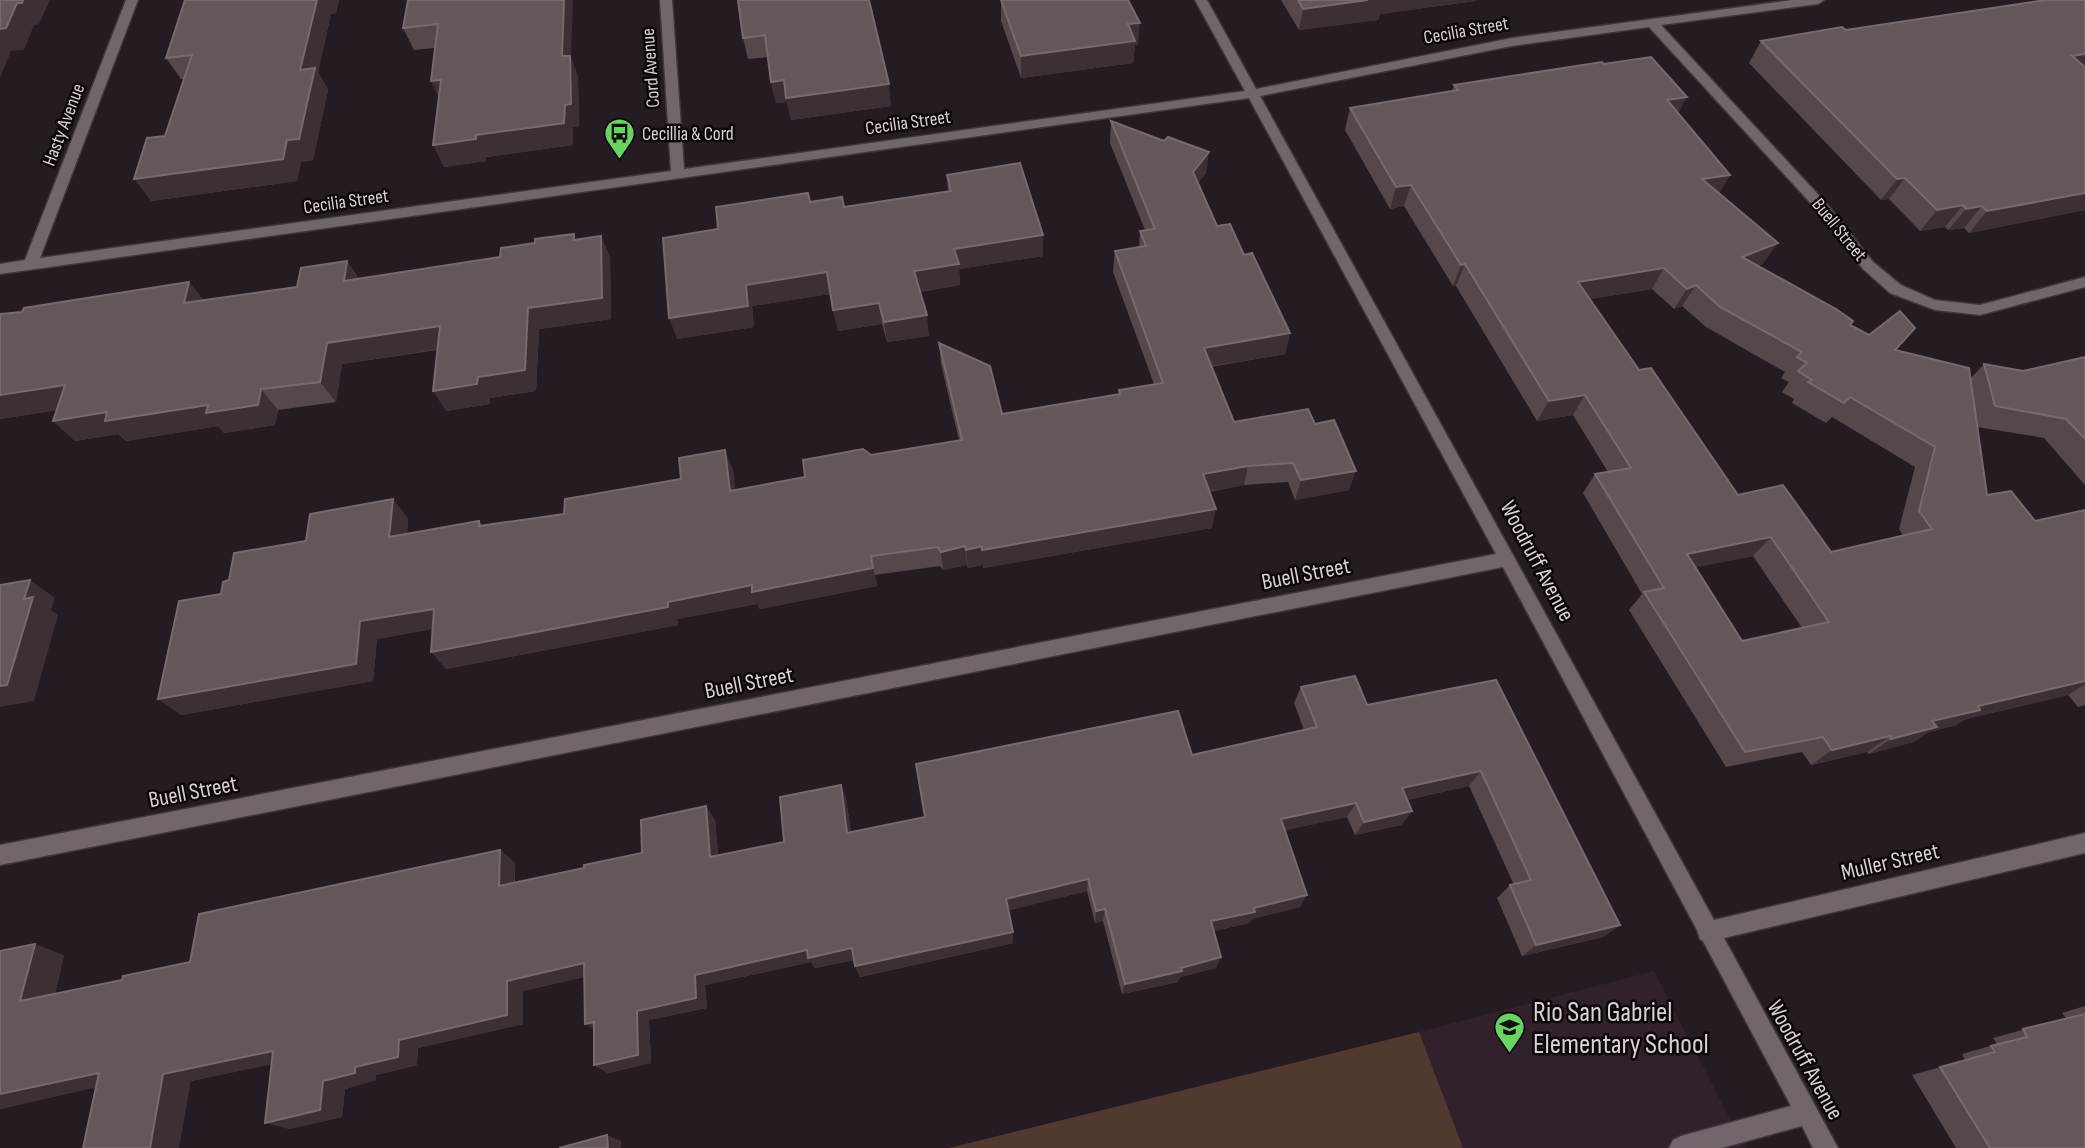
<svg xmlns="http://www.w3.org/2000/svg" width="2085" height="1148" font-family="'Sofia Sans Condensed',sans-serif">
<rect width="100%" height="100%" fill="#251b22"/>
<!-- built -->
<path fill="#30212c" d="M1654 971 1745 1148H949L1419 1032Z"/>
<!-- green -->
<path fill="#52392f" d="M1419 1032 1463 1148H949Z"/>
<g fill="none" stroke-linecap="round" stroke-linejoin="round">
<defs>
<path id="minor" d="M126 0H138L40 258 671 171 660 0H672L684 169 1245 91 1195 0H1207L1256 89 1512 38 1792 0H1824L1818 4 1661 25 1826 203 1873 262 1901 285 1935 300 1980 305 2085 277V287L1980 315 1935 310 1890 293 1863 269 1816 209 1649 27 1512 46 1260 96 1714 920 2085 833V853L1724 938 1838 1148H1813L1802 1126 1722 1148H1669L1673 1140 1681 1136 1791 1106 1703 941 1700 939 1697 930 1503 567 0 865V845L1496 554 1249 98 0 274V264L25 260Z"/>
</defs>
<!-- minor casing -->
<use href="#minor" stroke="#3e373b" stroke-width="3"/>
<!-- minor -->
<use href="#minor" fill="#71656e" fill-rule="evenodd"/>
</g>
<!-- wall -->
<g fill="#56484a" fill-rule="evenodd">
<path d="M185 0H339L336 13 331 14 318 72 328 90 313 160 301 162 297 181 151 201 184 79H181L166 58Z"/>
<path d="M408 0 571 58 578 77 579 126 573 127V145L486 157V161L444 167 435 48 414 50 403 28Z"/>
<path d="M738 0 891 106 791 120 787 102 776 103 771 82 768 57 748 59 743 38Z"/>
<path d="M1001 0 1138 45H1135L1133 63 1021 78 1001 21Z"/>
<path d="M1281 0H1476L1475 1 1380 14 1378 20 1299 30Z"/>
<path d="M1761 41 2085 210 1969 233 1964 228 1948 230 1945 227 1920 231 1889 199 1881 200 1749 63Z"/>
<path d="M1604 64 1678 113 1730 175 1719 193 1763 264 1758 266 1850 325 1896 350 1970 379 1984 364 2023 371 2085 357V485L2044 438 1977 427 1987 495 2035 521 2085 510V705L2078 707 2068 695 1966 719 1956 725 1929 732 1913 742 1869 754 1867 752 1811 765 1802 752 1726 767 1629 610 1642 594 1583 493 1595 474 1608 472 1573 415 1537 421 1456 286H1453L1404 206 1390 209 1345 130 1350 108 1452 91 1454 85ZM1652 289 1674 309 1682 306 1706 327 1785 372 1781 378 1789 382 1782 392 1794 399 1792 403 1826 423 1832 417 1915 467 1899 529 1903 535 1831 552 1738 495 1639 370 1590 299ZM1753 556 1802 628 1742 641 1696 567Z"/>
<path d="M1111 121 1206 173 1198 183 1217 226 1244 255 1290 333 1285 354 1211 367 1234 422 1315 424 1349 490 1295 500 1288 482 1244 485 1209 492 1212 528 983 568V565L968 568 967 565 943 570 940 566 875 575 877 586 760 609 757 604 677 619 678 625 446 669 432 629 377 639 373 681 181 715 221 594 229 580 306 541 408 518 407 534 479 521 483 526 564 514 733 470 735 490 805 477 871 455 959 440 941 364 939 343 1002 414 1119 394V390L1154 384 1113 272 1115 251 1139 247 1140 231 1145 230 1110 143Z"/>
<path d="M947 175 1043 235V256L959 269 960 285 920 292 929 336 887 342 882 324 838 331 830 294 752 306 754 327 677 339 718 229 810 202 844 207 948 191Z"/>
<path d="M601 236 610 258 611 319 539 329 536 391 490 398V404L446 411 437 350 342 364 336 402 278 410 275 425 224 433 218 426 126 441 118 434 75 441 53 421 57 410 0 419V314L204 300 297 287 347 261 359 279 500 257 577 240Z"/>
<path d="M1496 680 1620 925 1603 937 1522 956 1497 898 1510 885H1514L1469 786 1407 800 1412 811 1401 825 1355 835 1347 817 1285 830 1300 907 1252 919 1249 923 1214 931 1221 957 1216 968 1180 977 1178 982 1122 994 1103 921 1095 923 1087 891 1008 910 1013 932V943L860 977 855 966 854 960 815 968 811 962 705 985 707 1008 649 1020 651 1063 608 1073 594 1065V1030L584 977 523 991V1024L418 1048 417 1065 376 1075V1080L345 1089 342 1117 289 1129 272 1064 191 1081 96 1087 0 1109V951L64 955 55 994 122 980 190 962 500 850 515 863V883L584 868 642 853 715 820 718 855 784 842 841 785 846 799 851 832 925 817 1304 730 1294 703 1301 687 1367 705Z"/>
<path d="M2085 1006V1148H1956L1912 1075 1965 1060 1962 1054 1997 1044 1993 1038 2066 1018 2062 1013Z"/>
</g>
<!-- shaded-wall -->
<g fill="#3c3034">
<path d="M23 0H50L39 24 34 25 24 50 11 51 0 78V29L17 3Z"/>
<path d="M317 0H339L336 13 331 14 318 72 328 90 313 160 301 162 297 181 151 201 134 179 300 70Z"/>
<path d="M564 0H573L571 58 578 77 579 126 573 127V145L486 157V161L444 167 433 145 476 135 565 105 562 56Z"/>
<path d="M1368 0H1476L1475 1 1380 14 1378 20 1299 30 1303 9Z"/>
<path d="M1140 23 1138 45H1135L1133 63 1021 78V56L1128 24Z"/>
<path d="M2085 54V73L2072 56Z"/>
<path d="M441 80V103L431 81Z"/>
<path d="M784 80 889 84 891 106 791 120 787 102 776 103 771 82Z"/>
<path d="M1687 97 1675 119 1667 100Z"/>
<path d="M1209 152 1206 173 1190 193 1193 172Z"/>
<path d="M1730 175 1717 196 1702 179Z"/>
<path d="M1905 178 1889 199 1881 200 1897 179Z"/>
<path d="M1411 185 1404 206 1390 209 1396 187Z"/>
<path d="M2085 193V210L1969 233 1987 211Z"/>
<path d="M1963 205 1945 227 1920 231 1937 210Z"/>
<path d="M1982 206 1964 228 1948 230 1966 209Z"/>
<path d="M1043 235V256L959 269 960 285 917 292 914 271 954 249Z"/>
<path d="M601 236 610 258 611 319 539 329 536 391 490 398V404L446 411 433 391 478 377 528 308Z"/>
<path d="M1778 243 1763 264 1728 278 1742 257Z"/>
<path d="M347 261 361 283 344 281Z"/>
<path d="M1465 264 1456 286H1453L1461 265Z"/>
<path d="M1664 268 1652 289 1567 303 1578 282Z"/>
<path d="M827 272 831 294 752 306 754 327 677 339 669 318 746 285Z"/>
<path d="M189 282 207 304 184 303Z"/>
<path d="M1696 285 1682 306 1674 309 1687 289Z"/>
<path d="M879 303 882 324 838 331 833 310Z"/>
<path d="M927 315 929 336 887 342 884 322Z"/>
<path d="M440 326 452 347 342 364 336 402 320 382 327 343Z"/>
<path d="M1290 333 1285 354 1200 368 1204 348Z"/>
<path d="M65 385 86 405 0 419V395Z"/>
<path d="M261 389 278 410 275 425 224 433 218 426 126 441 118 434 75 441 53 421Z"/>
<path d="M1585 395 1573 415 1537 421 1549 401Z"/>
<path d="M725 450 733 470 737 510 730 491Z"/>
<path d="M1248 466 1244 485 1199 493 1203 474Z"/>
<path d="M1356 471 1349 490 1295 500 1301 480Z"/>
<path d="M393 499 408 518 405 556 389 537Z"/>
<path d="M1216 509 1212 528 983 568V565L968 568 966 550Z"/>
<path d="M1771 537 1753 556 1672 572 1687 554Z"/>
<path d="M965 546 967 565 943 570 941 552Z"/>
<path d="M871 556 877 586 760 609 757 604 677 619 678 625 446 669 431 652 668 602Z"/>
<path d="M30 580 55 598 51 610 58 615 34 701 0 707V686Z"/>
<path d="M434 609 449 626 377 639 373 681 181 715 158 699 360 621Z"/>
<path d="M2085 681V684L2068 695 1966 719 1956 725 1929 732 1913 742 1869 754 1891 739 1932 721 1978 706Z"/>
<path d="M1890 736 1867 752 1811 765 1832 750Z"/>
<path d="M1481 771 1469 786 1392 803 1402 788Z"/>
<path d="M841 785 846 799 853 846 847 833Z"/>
<path d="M1356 803 1347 817 1274 833 1281 819Z"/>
<path d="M706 806 715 820 719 870 710 857Z"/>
<path d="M1412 811 1401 825 1355 835 1364 822Z"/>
<path d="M500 850 515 863 514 899 499 886Z"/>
<path d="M1088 879 1087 891 1007 911 1006 899Z"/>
<path d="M1307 895 1300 907 1252 919 1249 923 1206 933 1211 921 1254 908Z"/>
<path d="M1105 909 1103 921 1095 923 1096 911Z"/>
<path d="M1620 925 1603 937 1522 956 1536 945Z"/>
<path d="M1013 932V943L860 977 855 966Z"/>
<path d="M35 944 64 955 51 1010 20 1001Z"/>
<path d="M852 948 858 959 815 968 811 962 705 985 707 1008 649 1020 651 1063 608 1073 594 1065 637 1011 695 975 807 950Z"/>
<path d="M1221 957 1216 968 1180 977 1178 982 1122 994 1125 984Z"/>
<path d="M584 963 598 974 523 991V1024L418 1048 417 1065 376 1075V1080L345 1089 342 1117 289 1129 265 1123 323 1081 355 1067 399 1040 507 981Z"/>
<path d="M594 1022 599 1033 585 1024Z"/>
<path d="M273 1051 297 1059 191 1081 179 1148H150L163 1074Z"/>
<path d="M99 1073 128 1080 0 1109V1094Z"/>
<path d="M607 1135 621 1141V1148H608Z"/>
</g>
<!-- building -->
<g fill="#645759" stroke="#766a6d" stroke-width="2" fill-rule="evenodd">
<path d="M0 0H23L22 3H17L6 28 0 29Z"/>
<path d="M185 0H317L300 70 315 68 299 139 287 140 283 159 134 179 147 138 165 136 192 55 166 58Z"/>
<path d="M408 0H564L562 56H570L571 104 565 105 564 123 476 135V139L433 145 441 80 431 81 438 24 403 28Z"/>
<path d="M738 0H869L889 84 786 98 784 80 771 82 765 35 743 38Z"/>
<path d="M1001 0H1128L1140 23 1128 24 1135 41 1021 56Z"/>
<path d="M1298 0H1368L1303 9Z"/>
<path d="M2046 0H2085V54L2072 56 2085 67V193L1987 211 1982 206 1966 209 1963 205 1937 210 1905 178 1897 179 1761 41 1842 27 1846 30Z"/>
<path d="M1651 57 1687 97 1667 100 1730 175 1702 179 1778 243 1742 257 1836 309 1853 321 1850 325 1869 335 1900 311 1915 328 1895 350 1969 368 1987 495 2011 491 2035 521 2085 510V681L1978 706 1980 710 1932 721 1937 727 1891 739 1890 736 1832 750 1823 737 1745 752 1644 592 1664 588 1595 474 1631 468 1585 395 1549 401 1465 264 1461 265 1411 185 1396 187 1350 108 1458 90 1454 85 1602 62 1604 64ZM1664 268 1687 289 1696 285 1720 307 1802 352 1797 357 1807 363 1798 371 1812 380 1808 382 1844 403 1850 397 1935 447 1919 511 1932 529 1831 552 1783 485 1738 495 1651 368 1639 370 1578 282ZM1771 537 1829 622 1742 641 1687 554Z"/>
<path d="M1111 121 1164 141 1168 137 1209 152 1193 172 1217 226 1230 224 1244 255 1252 253 1290 333 1204 348 1234 422 1308 409 1315 424 1334 420 1356 471 1301 480 1293 463 1248 466 1203 474 1216 509 982 550V546L966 550 965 546 941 552 938 547 871 556 873 568 752 592V585L668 602V607L431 652 434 609 360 621 356 664 158 699 179 601 221 594 223 582 229 580 234 553 306 541 310 514 393 499 389 537 479 521V526L564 514 565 499 681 479 679 458 725 450 730 491 805 477 803 460 863 449 871 455 962 440 939 343 990 366 1002 414 1120 394 1119 390 1163 383 1115 251 1146 246 1140 231 1155 229Z"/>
<path d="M1020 163 1043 235 954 249 959 264 914 271 927 315 884 322 879 303 833 310 827 272 746 285 748 306 669 318 663 238 718 229 716 207 808 193 810 202 842 197 844 207 951 191 947 175Z"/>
<path d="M574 234V240L601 236 602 298 528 308 525 370 478 377 477 384 433 391 440 326 327 343 320 382 261 389 258 405 206 413 208 405 105 421 107 412 53 421 65 385 0 395V314L22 312 24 308 189 282 184 303 297 287 301 268 347 261 344 281 500 257 501 248 535 243V239Z"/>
<path d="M2085 357V439L2066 419 1995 406 1984 364 2023 371Z"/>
<path d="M30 580 24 599 33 597 7 685 0 686V585Z"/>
<path d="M1355 676 1367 705 1496 680 1620 925 1536 945 1510 885 1531 880 1481 771 1402 788 1412 811 1364 822 1356 803 1281 819 1307 895 1254 908 1255 912 1211 921 1221 957 1181 968 1182 971 1125 984 1105 909 1096 911 1088 879 1006 899 1013 932 855 966 852 948 808 958 807 950 695 975 696 998 637 1011 638 1055 594 1065V1022L585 1024 584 963 507 981V1015L399 1040 398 1057 355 1067V1073L323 1081 320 1110 265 1123 273 1051 163 1074 150 1148H83L99 1073 0 1094V951L35 944 20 1001 122 980 123 976 190 962 199 914 500 850 499 886 584 868V865L642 853 641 820 706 806 710 857 784 842 780 797 841 785 847 833 925 817 916 764 1178 711 1192 755 1317 727 1301 687Z"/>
<path d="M2085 1014V1148H1990L1940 1067 1995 1052 1991 1046 2027 1037 2023 1029Z"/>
<path d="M607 1135 608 1148H559Z"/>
</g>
<!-- icons -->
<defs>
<symbol id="bus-pin" viewBox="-11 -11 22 30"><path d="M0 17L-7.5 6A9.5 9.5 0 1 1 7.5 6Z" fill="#69d464" stroke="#0b070a"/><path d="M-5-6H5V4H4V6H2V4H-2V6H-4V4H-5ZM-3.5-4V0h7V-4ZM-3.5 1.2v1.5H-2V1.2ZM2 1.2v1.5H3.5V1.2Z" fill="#111"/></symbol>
<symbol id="school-pin" viewBox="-11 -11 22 30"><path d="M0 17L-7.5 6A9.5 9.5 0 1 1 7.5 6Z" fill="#69d464" stroke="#0b070a"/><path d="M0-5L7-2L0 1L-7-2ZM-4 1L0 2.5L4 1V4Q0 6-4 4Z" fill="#111"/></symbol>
</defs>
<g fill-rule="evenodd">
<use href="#bus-pin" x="602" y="116" width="35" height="47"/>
<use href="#school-pin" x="1492" y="1010" width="35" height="47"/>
</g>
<g text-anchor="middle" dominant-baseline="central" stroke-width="5" stroke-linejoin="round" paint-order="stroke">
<!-- far-street labels -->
<g font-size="19" fill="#d8d1d5" stroke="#0b070a">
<text transform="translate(1466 31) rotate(-10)">Cecilia Street</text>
<text transform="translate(651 68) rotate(-94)">Cord Avenue</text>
<text transform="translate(908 123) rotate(-8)">Cecilia Street</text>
<text transform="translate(64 125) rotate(-69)">Hasty Avenue</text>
<text transform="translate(346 202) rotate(-8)">Cecilia Street</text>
<text transform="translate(1839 230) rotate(51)">Buell Street</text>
</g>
<!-- far-poi labels -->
<g font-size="19" fill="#d8d1d5" stroke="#0b070a" text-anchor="start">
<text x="642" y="134">Cecillia &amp; Cord</text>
</g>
<!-- street labels -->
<g font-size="23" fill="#d8d1d5" stroke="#0b070a">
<text transform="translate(1537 561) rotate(62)">Woodruff Avenue</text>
<text transform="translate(1306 574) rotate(-11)">Buell Street</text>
<text transform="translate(749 683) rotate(-11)">Buell Street</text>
<text transform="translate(193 792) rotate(-11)">Buell Street</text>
<text transform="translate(1890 862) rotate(-13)">Muller Street</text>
<text transform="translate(1805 1060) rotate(61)">Woodruff Avenue</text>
</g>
<!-- near-poi labels -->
<g font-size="28" fill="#d8d1d5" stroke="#0b070a" text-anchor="start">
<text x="1533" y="1012">Rio San Gabriel<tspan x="1533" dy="32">Elementary School</tspan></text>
</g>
</g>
</svg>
